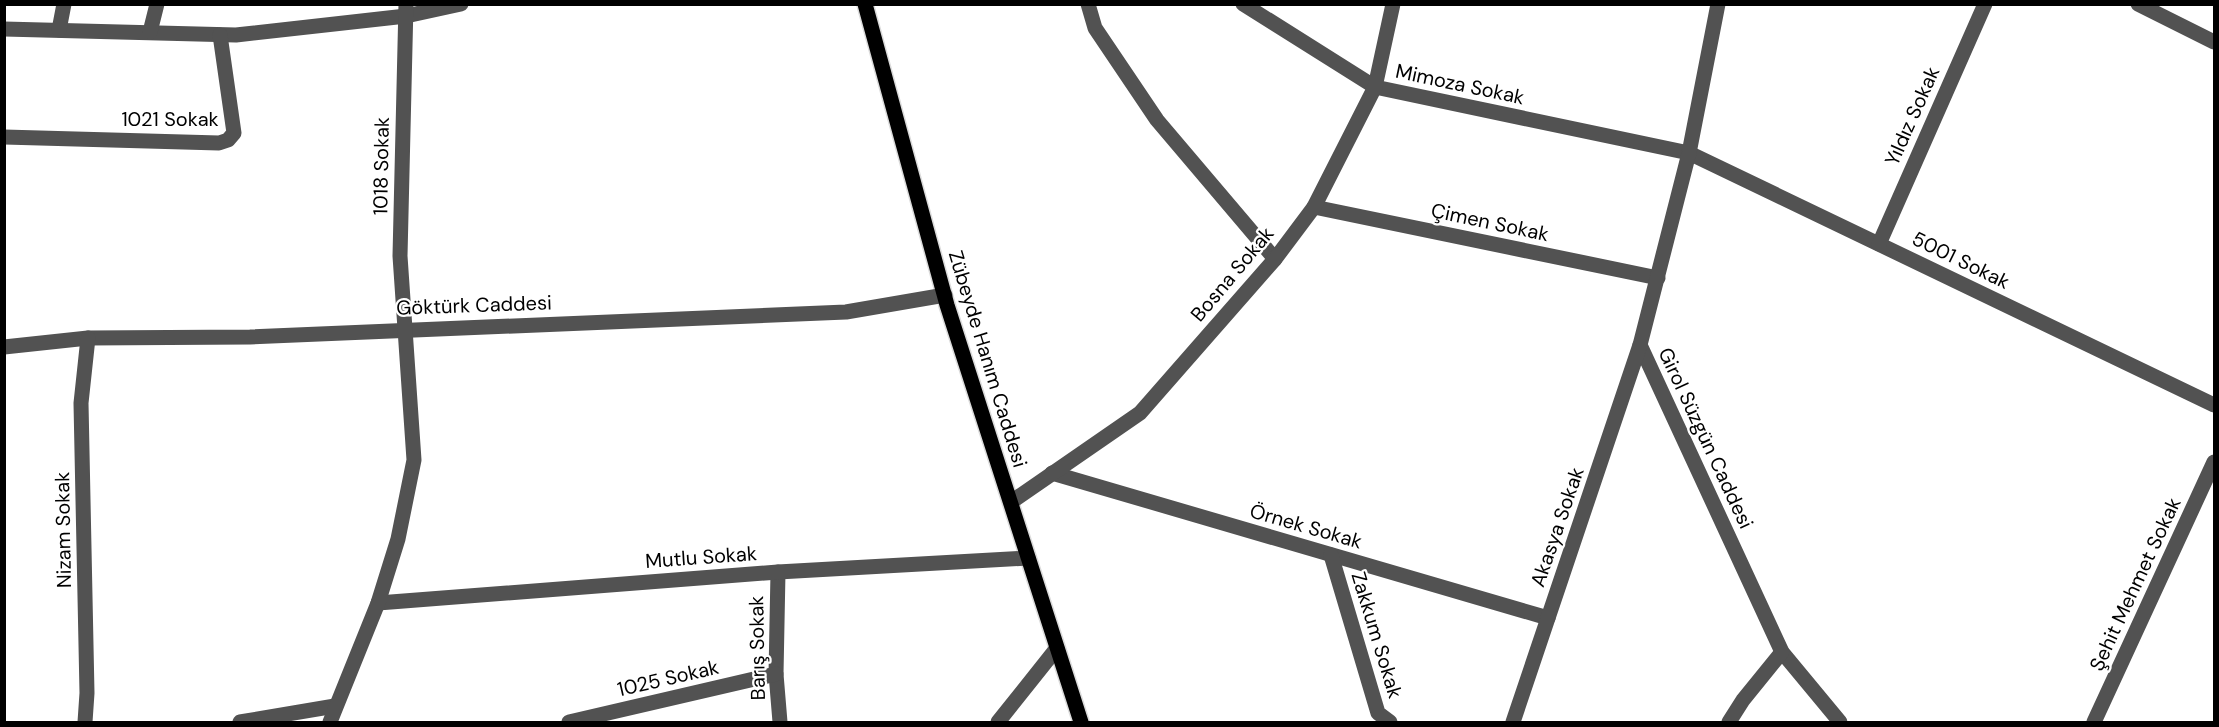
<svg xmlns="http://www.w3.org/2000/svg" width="2219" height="727" font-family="'DM Sans',sans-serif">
<rect width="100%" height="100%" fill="#fff"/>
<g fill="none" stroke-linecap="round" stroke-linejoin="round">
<defs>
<path id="major" d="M865 4 947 305 1081 722"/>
</defs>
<!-- major casing -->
<use href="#major" stroke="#dbdbdb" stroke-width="18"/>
<!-- minor -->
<g stroke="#525252" stroke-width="15">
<path d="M1088 4 1095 28 1157 120 1275 259"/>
<path d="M1243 4 1375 87 1689 153 2214 405"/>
<path d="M2138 4 2214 42"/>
<path d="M4 29 236 35 406 16 461 4"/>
<path d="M59 30 64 4"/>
<path d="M150 32 157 4"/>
<path d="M4 137 219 143 228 140 234 133 220 35"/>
<path d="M1314 207 1658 278"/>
<path d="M1879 244 1985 4"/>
<path d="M1640 345 1782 652 1840 722"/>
<path d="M4 347 88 338 250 337 846 312 945 295"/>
<path d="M1052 473 1548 618"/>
<path d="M1011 502 1140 413 1275 259 1314 207 1375 87 1393 4"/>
<path d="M1331 555 1378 713 1390 722"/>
<path d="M778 572 776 674 780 722"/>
<path d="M378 603 778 572 1028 558"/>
<path d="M85 722 87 693 81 403 88 338"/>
<path d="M240 722 335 706"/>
<path d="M330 722 378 603 398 539 414 460 400 256 406 4"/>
<path d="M569 722 776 674"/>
<path d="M998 722 1057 648"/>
<path d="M1513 722 1640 345 1689 153 1718 4"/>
<path d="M1729 722 1743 700 1782 652"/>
<path d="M2094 722 2214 462"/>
</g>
<!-- major -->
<use href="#major" stroke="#000" stroke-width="15"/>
</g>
<g text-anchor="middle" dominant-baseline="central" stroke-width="4.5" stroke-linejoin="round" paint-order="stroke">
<!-- street labels -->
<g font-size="20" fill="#000" stroke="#fff">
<text transform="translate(1460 84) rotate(12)">Mimoza Sokak</text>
<text transform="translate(1912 116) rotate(-66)">Yıldız Sokak</text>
<text x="170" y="119">1021 Sokak</text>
<text transform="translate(381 166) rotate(-89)">1018 Sokak</text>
<text transform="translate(1490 222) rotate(12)">Çimen Sokak</text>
<text transform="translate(1961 260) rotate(26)">5001 Sokak</text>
<text transform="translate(1232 274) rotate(-50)">Bosna Sokak</text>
<text transform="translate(474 305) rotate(-2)">Göktürk Caddesi</text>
<text transform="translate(988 359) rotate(73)">Zübeyde Hanım Caddesi</text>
<text transform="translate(1706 438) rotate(65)">Girol Süzgün Caddesi</text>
<text transform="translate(1306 526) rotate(16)">Örnek Sokak</text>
<text transform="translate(1557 527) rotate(-71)">Akasya Sokak</text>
<text transform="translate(63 530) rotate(-91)">Nizam Sokak</text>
<text transform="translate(701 557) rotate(-4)">Mutlu Sokak</text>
<text transform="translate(2135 584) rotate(-65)">Şehit Mehmet Sokak</text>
<text transform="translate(1377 635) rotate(73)">Zakkum Sokak</text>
<text transform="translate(757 648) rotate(-91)">Barış Sokak</text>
<text transform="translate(668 678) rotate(-13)">1025 Sokak</text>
</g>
</g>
<!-- border -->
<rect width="2219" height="727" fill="none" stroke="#000000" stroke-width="12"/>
</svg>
